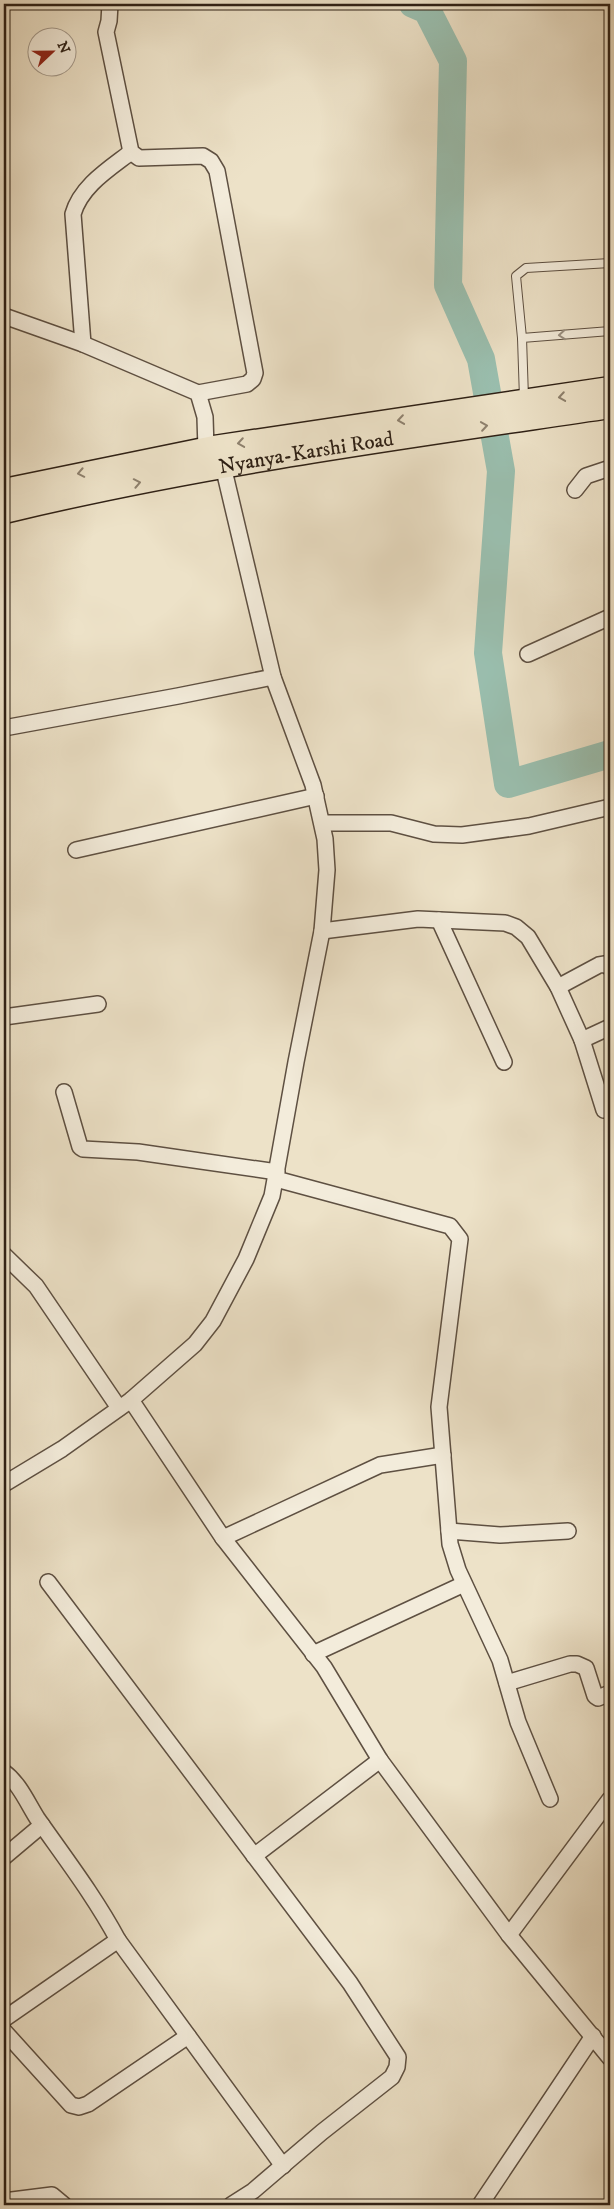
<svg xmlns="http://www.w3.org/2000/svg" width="614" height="2209" font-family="'IM FELL DW Pica',serif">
<rect width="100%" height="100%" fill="#ede2c8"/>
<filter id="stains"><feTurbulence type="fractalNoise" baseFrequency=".004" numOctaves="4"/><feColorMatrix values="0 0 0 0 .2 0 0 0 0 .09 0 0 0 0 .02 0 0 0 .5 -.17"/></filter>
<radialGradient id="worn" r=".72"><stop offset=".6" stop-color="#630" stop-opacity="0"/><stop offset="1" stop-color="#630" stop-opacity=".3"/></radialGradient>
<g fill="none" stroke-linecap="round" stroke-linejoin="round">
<!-- river -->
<path stroke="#9abfaf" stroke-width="28" d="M413 4 427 10 453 61 448 285 481 359 501 471 488 653 508 784 610 754"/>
<defs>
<g id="service">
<path d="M522 338 516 276 526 268 610 263"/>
<path d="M524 398 522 338 610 331"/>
</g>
<g id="minor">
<path d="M110 4 109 21 106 32 131 152 139 158 203 156 211 161 217 171 255 373 253 379 247 384 198 393"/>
<path d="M4 316 83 344 198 393 205 417 206 449"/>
<path d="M83 344 73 214C81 186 109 169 131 152"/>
<path d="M575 490 586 476 610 468"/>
<path d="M528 654 610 617"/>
<path d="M4 728 178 696 273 677"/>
<path d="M323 823H391L434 834 462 835 529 826 610 807"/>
<path d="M76 850 316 796"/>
<path d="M439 920 504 1062"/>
<path d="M322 931 418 919 505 923 516 927 528 937 558 987 582 1040 604 1110"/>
<path d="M558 987 599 965 605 964 610 968"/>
<path d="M4 1017 98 1004"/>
<path d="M582 1040 610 1027"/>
<path d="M64 1092 80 1147 83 1149 138 1152 277 1172"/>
<path d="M276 1179 450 1226 460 1239 439 1407 450 1544 458 1570 500 1660 518 1722 550 1799"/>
<path d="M4 1255 36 1286 119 1408"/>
<path d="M131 1400 223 1538 324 1667 380 1760 509 1935 610 2058"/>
<path d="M4 1484 62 1449 131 1400 195 1344 213 1321 246 1259 272 1196 296 1062 322 931 327 870 325 839 313 785 273 677 223 466"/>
<path d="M449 1531 500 1535 568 1531"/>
<path d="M223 1538 380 1465 443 1455"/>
<path d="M48 1582 350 1983 398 2057 397 2067 392 2077 322 2132 253 2191 231 2205"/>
<path d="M313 1654 464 1584"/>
<path d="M507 1683 570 1664H577L586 1668 595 1696 598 1698 610 1693"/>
<path d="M4 1772C19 1783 27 1802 37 1818 65 1858 95 1897 118 1940L283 2166"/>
<path d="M254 1856 380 1760"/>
<path d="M4 1857 42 1825"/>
<path d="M509 1935 610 1799"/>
<path d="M4 2019 118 1940"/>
<path d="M4 2031 71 2105 79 2107 88 2104 188 2036"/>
<path d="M4 2201 52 2195 64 2205"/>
<path d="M480 2205 593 2036"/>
</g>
<g id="primary">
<path d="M4 490 214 447 610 388"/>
<path id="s1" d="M4 512C203 464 407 437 610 407"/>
</g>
</defs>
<!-- service casing -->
<use href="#service" stroke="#5e5042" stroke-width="10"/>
<!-- minor casing -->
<use href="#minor" stroke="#5e5042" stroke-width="18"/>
<!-- primary casing -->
<use href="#primary" stroke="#2e2015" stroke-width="25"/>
<!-- service -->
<use href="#service" stroke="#f3ecdb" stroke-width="8"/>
<!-- minor -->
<use href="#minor" stroke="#f3ecdb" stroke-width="15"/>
<!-- primary -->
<use href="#primary" stroke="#ede2c8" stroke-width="22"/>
</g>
<!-- one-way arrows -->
<defs><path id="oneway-chevron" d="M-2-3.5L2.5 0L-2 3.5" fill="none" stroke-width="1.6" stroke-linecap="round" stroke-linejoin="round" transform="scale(1.25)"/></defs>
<use stroke="#9a9082" href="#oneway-chevron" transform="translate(562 335) rotate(175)"/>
<g stroke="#8e816e">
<use href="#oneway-chevron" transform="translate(562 397) rotate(171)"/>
<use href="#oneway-chevron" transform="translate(401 420) rotate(172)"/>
<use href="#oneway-chevron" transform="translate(484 426) rotate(-8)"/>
<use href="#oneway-chevron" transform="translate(241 443) rotate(171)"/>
<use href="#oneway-chevron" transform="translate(81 473) rotate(169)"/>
<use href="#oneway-chevron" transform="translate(137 483) rotate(-11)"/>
</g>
<g text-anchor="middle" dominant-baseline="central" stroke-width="4" stroke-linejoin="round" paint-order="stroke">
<!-- street labels -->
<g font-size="21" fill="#2e2015" stroke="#f3ecdb">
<text stroke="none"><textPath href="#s1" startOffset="308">Nyanya-Karshi Road</textPath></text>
</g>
</g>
<!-- margin -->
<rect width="614" height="2209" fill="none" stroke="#ede2c8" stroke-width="20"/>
<rect x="5" y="5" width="604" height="2199" fill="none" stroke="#2e2015" stroke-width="2.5"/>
<rect x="10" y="10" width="594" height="2189" fill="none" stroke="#2e2015"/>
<!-- north arrow -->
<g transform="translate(52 52) rotate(68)"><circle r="24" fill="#f3ecdb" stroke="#a49a8c"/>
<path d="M0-4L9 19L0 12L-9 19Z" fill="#8f2418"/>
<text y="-8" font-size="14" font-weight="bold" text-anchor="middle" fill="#2e2015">N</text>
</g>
<rect width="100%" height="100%" filter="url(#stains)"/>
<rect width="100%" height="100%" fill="url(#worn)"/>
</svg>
